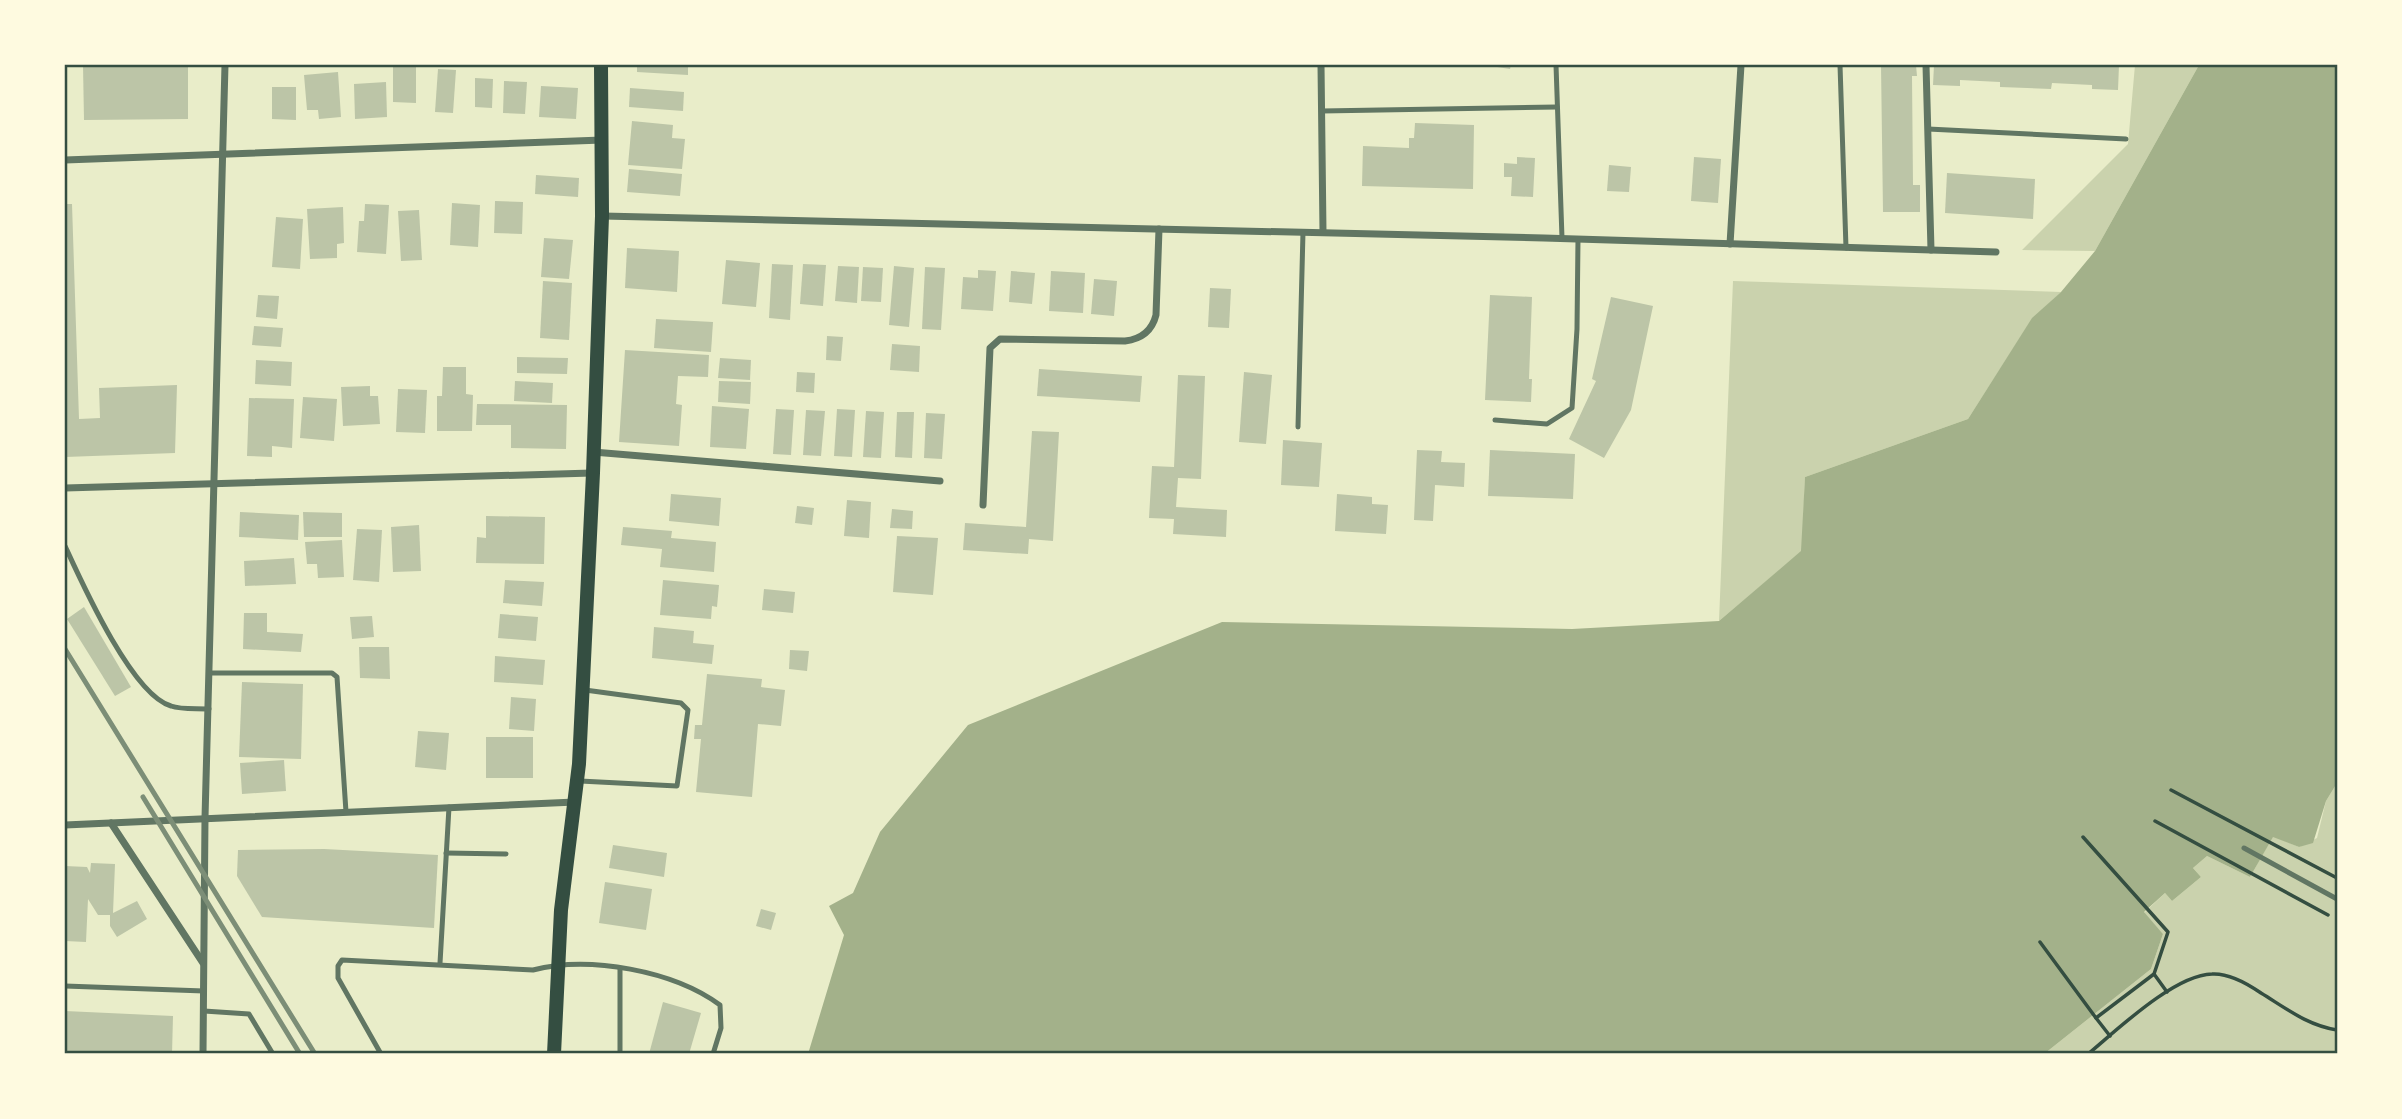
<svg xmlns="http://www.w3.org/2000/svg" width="2402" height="1119" font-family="'Crimson Pro',serif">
<rect width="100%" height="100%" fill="#e9edc9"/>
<!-- green -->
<g fill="#cad2ad">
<path d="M2135 65H2199L2095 251 2022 250 2128 144Z"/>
<path d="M1733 281 2061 292 2032 319 1968 419 1805 477 1802 551 1719 621Z"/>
<path d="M2337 783V1054H2044L2151 969 2163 934 2144 913 2165 893 2172 901 2201 877 2193 868 2207 856 2250 877 2273 836 2299 847 2317 838 2326 801Z"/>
</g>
<!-- water -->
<path fill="#a3b18a" d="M2199 65H2337V783L2326 801 2313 843 2299 847 2273 837 2250 877 2207 856 2193 868 2201 877 2172 901 2165 893 2144 912 2163 934 2151 969 2044 1054H808L844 935 829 906 853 893 880 832 968 725 1222 622 1572 629 1719 621 1801 551 1805 477 1968 419 2032 318 2061 292 2095 251Z"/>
<!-- building -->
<g fill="#bcc5a7">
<path d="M83 65H188V119L84 120Z"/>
<path d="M393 65H416V103L393 102Z"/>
<path d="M637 65H688V75L637 72Z"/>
<path d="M1484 65H1511L1510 69Z"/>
<path d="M1881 65H1916L1917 76H1912L1913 185H1920V212H1883Z"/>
<path d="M1934 65H2119L2118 90 2092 89V85L2052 83 2051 89 2000 87V82L1960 80V86L1933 85Z"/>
<path d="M438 69 456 70 453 113 435 112Z"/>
<path d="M338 72 341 117 319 119 318 110H307L304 75Z"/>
<path d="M475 78 493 79 492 108 475 107Z"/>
<path d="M504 81 527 82 525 114 503 113Z"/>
<path d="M386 82 387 117 355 119 354 84Z"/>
<path d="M541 86 578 88 576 119 539 117Z"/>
<path d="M272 87H296V120L272 119Z"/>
<path d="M630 88 684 92 683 111 629 107Z"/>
<path d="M632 121 673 125 672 138 685 139 682 169 628 165Z"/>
<path d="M1415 123 1474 125 1473 189 1362 186 1363 146 1409 148V138H1414Z"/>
<path d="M1517 157 1535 158 1533 197 1511 196 1512 177H1504V163L1517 164Z"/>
<path d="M1694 157 1721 159 1718 203 1691 201Z"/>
<path d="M1609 165 1631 167 1629 192 1607 191Z"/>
<path d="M629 169 682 174 680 196 627 192Z"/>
<path d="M1947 173 2035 179 2033 219 1945 213Z"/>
<path d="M536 175 579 178 578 197 535 194Z"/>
<path d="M495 201 523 202 522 234 494 233Z"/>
<path d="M452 203 480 205 478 247 450 245Z"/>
<path d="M65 204H72L79 419 100 418 99 388 177 385 175 453 65 457Z"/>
<path d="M365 204 389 205 386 254 357 252 359 221H364Z"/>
<path d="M343 207 344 243 337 244V258L310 259 307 209Z"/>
<path d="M419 210 422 260 401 261 398 211Z"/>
<path d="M276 217 303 219 300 269 272 267Z"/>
<path d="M544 238 573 240 569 279 541 277Z"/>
<path d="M627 248 679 251 677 292 625 288Z"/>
<path d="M726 260 760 263 756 307 722 304Z"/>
<path d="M772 264 793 265 790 320 769 318Z"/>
<path d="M803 264 826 265 823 306 800 304Z"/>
<path d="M838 266 859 267 857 303 835 301Z"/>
<path d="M894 266 914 268 909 327 889 325Z"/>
<path d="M863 267 883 268 881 302 861 301Z"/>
<path d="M925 267 945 268 941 330 922 329Z"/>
<path d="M978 270 996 271 993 311 961 309 963 277 978 278Z"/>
<path d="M1011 271 1035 273 1032 304 1009 302Z"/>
<path d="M1051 271 1085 273 1083 313 1049 311Z"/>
<path d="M1094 279 1117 281 1114 316 1091 314Z"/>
<path d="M543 281 572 283 569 340 540 338Z"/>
<path d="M1210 288 1231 289 1229 328 1208 327Z"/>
<path d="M258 295 279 296 277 319 256 317Z"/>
<path d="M1490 295 1532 297 1529 379H1532L1531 402 1485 400Z"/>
<path d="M1611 297 1653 306 1631 410 1604 458 1569 439 1596 381 1592 379Z"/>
<path d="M656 319 713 322 711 352 654 348Z"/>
<path d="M254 326 283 328 281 347 252 345Z"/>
<path d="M827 336 843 337 841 361 826 360Z"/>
<path d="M892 344 920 346 919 372 890 370Z"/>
<path d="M625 350 709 355 708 377 678 376 676 404 682 405 679 446 619 442Z"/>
<path d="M517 357 568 358 567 374 517 373Z"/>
<path d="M720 358 751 360 750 380 718 378Z"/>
<path d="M256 360 292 362 291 386 255 384Z"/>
<path d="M443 367H466V394L473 395 472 431H437V396H442Z"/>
<path d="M1039 369 1142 376 1140 402 1037 396Z"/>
<path d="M797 372 815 373 814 393 796 392Z"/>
<path d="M1244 372 1272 375 1266 444 1239 442Z"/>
<path d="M1178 375 1205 376 1201 479 1178 478 1176 507 1227 510 1226 537 1173 534 1174 519 1149 518 1152 466 1174 467Z"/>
<path d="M515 381 553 383 552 403 514 401Z"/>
<path d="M719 381 751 382 750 404 718 402Z"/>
<path d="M370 386V396H378L380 424 343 426 341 387Z"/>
<path d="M398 389 427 390 425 433 396 432Z"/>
<path d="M303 397 337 399 334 441 300 438Z"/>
<path d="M249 398 294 399 292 448 272 446V457L247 456Z"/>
<path d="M477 404 567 405 566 449 511 448V425H476Z"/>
<path d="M712 406 749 409 746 449 710 447Z"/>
<path d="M776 409 794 410 791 455 773 454Z"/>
<path d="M837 409 855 410 852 457 834 456Z"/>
<path d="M806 410 825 411 821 456 803 455Z"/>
<path d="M866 411 884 412 881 458 863 457Z"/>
<path d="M897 412H914L912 458 895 457Z"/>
<path d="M926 413 945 414 942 459 924 458Z"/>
<path d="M1032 431 1059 432 1053 541 1029 539 1028 554 963 550 965 523 1026 527Z"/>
<path d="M1283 440 1322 443 1319 487 1281 485Z"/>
<path d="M1417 450 1442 451 1441 462 1465 463 1464 487 1435 485 1433 521 1414 520Z"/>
<path d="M1490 450 1575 454 1573 499 1488 496Z"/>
<path d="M671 494 721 498 719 526 669 521Z"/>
<path d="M1337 494 1372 497V504L1388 505 1386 534 1335 531Z"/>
<path d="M847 500 871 502 869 538 844 536Z"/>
<path d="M797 506 814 508 812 525 795 523Z"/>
<path d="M892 509 913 511 912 529 890 528Z"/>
<path d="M240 512 299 515 298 540 239 537Z"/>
<path d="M303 512 342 513V537H304Z"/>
<path d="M486 516 545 517 544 564 476 563 477 537 486 538Z"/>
<path d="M419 525 421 571 393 572 391 527Z"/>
<path d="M623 527 672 531 671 538 716 542 714 572 660 567 662 549 621 545Z"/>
<path d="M357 529 382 530 379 582 353 580Z"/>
<path d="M897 536 938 538 933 595 893 592Z"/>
<path d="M342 540 344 577 318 578 317 564H307L305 542Z"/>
<path d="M294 558 296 584 245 586 244 561Z"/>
<path d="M505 580 544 582 542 606 503 603Z"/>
<path d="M663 580 719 585 717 607 712 606 711 619 660 615Z"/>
<path d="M764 589 795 592 793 613 762 610Z"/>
<path d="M84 607 131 687 115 696 67 619Z"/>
<path d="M244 613H267V632L303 634 301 652 243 649Z"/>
<path d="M500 614 538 617 536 641 498 638Z"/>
<path d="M372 616 374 637 352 639 350 617Z"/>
<path d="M654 627 694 631 693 643 714 645 712 664 652 658Z"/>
<path d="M359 647H389L390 679 360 678Z"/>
<path d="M790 650 809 651 807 671 789 669Z"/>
<path d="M495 656 545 660 543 685 494 682Z"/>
<path d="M707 674 762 679 761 687 785 690 781 726 758 724 752 797 696 792 701 739H694L695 725H702Z"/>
<path d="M242 682 303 684 301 759 239 757Z"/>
<path d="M511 697 536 699 534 731 509 729Z"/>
<path d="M418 731 449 733 446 770 415 767Z"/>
<rect x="486" y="737" width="47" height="41"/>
<path d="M284 760 286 791 242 794 240 763Z"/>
<path d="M613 845 667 853 664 877 609 868Z"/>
<path d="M324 849 438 855 434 928 262 917 237 876 238 850Z"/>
<path d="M91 863 115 864 113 913 137 901 147 919 117 937 110 926V915H98L88 899 86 942 65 941V866L87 867 90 873Z"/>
<path d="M605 882 652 889 646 930 599 923Z"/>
<path d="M761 909 776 913 771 930 756 926Z"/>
<path d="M663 1002 701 1013 689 1054H649Z"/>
<path d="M65 1011 173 1016 172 1054H65Z"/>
</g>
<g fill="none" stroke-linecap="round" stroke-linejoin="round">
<!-- path -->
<g stroke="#344e41" stroke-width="3.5">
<path d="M2171 790 2337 878"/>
<path d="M2155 821 2328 915"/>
<path d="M2083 837 2168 932 2154 974 2096 1018 2110 1036"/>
<path d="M2040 942 2096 1018"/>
<path d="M2154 974 2167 992"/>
<path d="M2088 1054C2117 1030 2174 975 2212 974 2229 973 2248 984 2261 993 2287 1009 2307 1025 2337 1030"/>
</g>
<!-- service -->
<g stroke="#617663" stroke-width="5">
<path d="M1556 65 1562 238"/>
<path d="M1840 65 1846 248"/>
<path d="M1322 111 1557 107"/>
<path d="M1928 129 2126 139"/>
<path d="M1495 420 1547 424 1572 408 1577 329 1578 239"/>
<path d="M1298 427 1303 232"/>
<path d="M65 546C82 583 132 695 171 706 182 710 197 708 209 709"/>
<path d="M210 673H332L337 677 346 812"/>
<path d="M580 781 677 786 688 710 681 703 585 690"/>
<path d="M2244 848 2337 899"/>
<path d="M446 853 506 854"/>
<path d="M440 963 449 807"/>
<path d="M620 969V1054"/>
<path d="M65 986 204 991"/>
<path d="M204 1011 249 1014 273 1054"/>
<path d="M381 1054 338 978V966L342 960 533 970C589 955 674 971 720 1005L721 1028 713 1054"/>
</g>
<!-- minor -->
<g stroke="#617663" stroke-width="7">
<path d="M1321 65 1323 232"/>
<path d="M1926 65 1931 250"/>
<path d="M65 160 602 140"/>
<path d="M603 216 1544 238 1996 252"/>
<path d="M1730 244 1741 65"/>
<path d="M593 452 940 481"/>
<path d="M65 488 592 473"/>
<path d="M983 505 990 348 1000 339 1125 341C1142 339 1152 331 1156 315L1159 229"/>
<path d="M111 823 203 963"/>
<path d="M65 825 575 802"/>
<path d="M203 1054 205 818 225 65"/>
</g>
<!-- secondary -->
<path stroke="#344e41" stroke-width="14" d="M554 1054 561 910 579 764 593 473 602 216 601 65"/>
<!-- rail -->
<g stroke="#7c8e77" stroke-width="5">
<path d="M65 649 315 1054"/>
<path d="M143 797 300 1054"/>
</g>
</g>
<!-- border -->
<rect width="2402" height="1119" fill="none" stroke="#fefae0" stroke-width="133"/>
<rect x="66" y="66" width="2270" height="986" fill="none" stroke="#344e41" stroke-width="2.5"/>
</svg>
